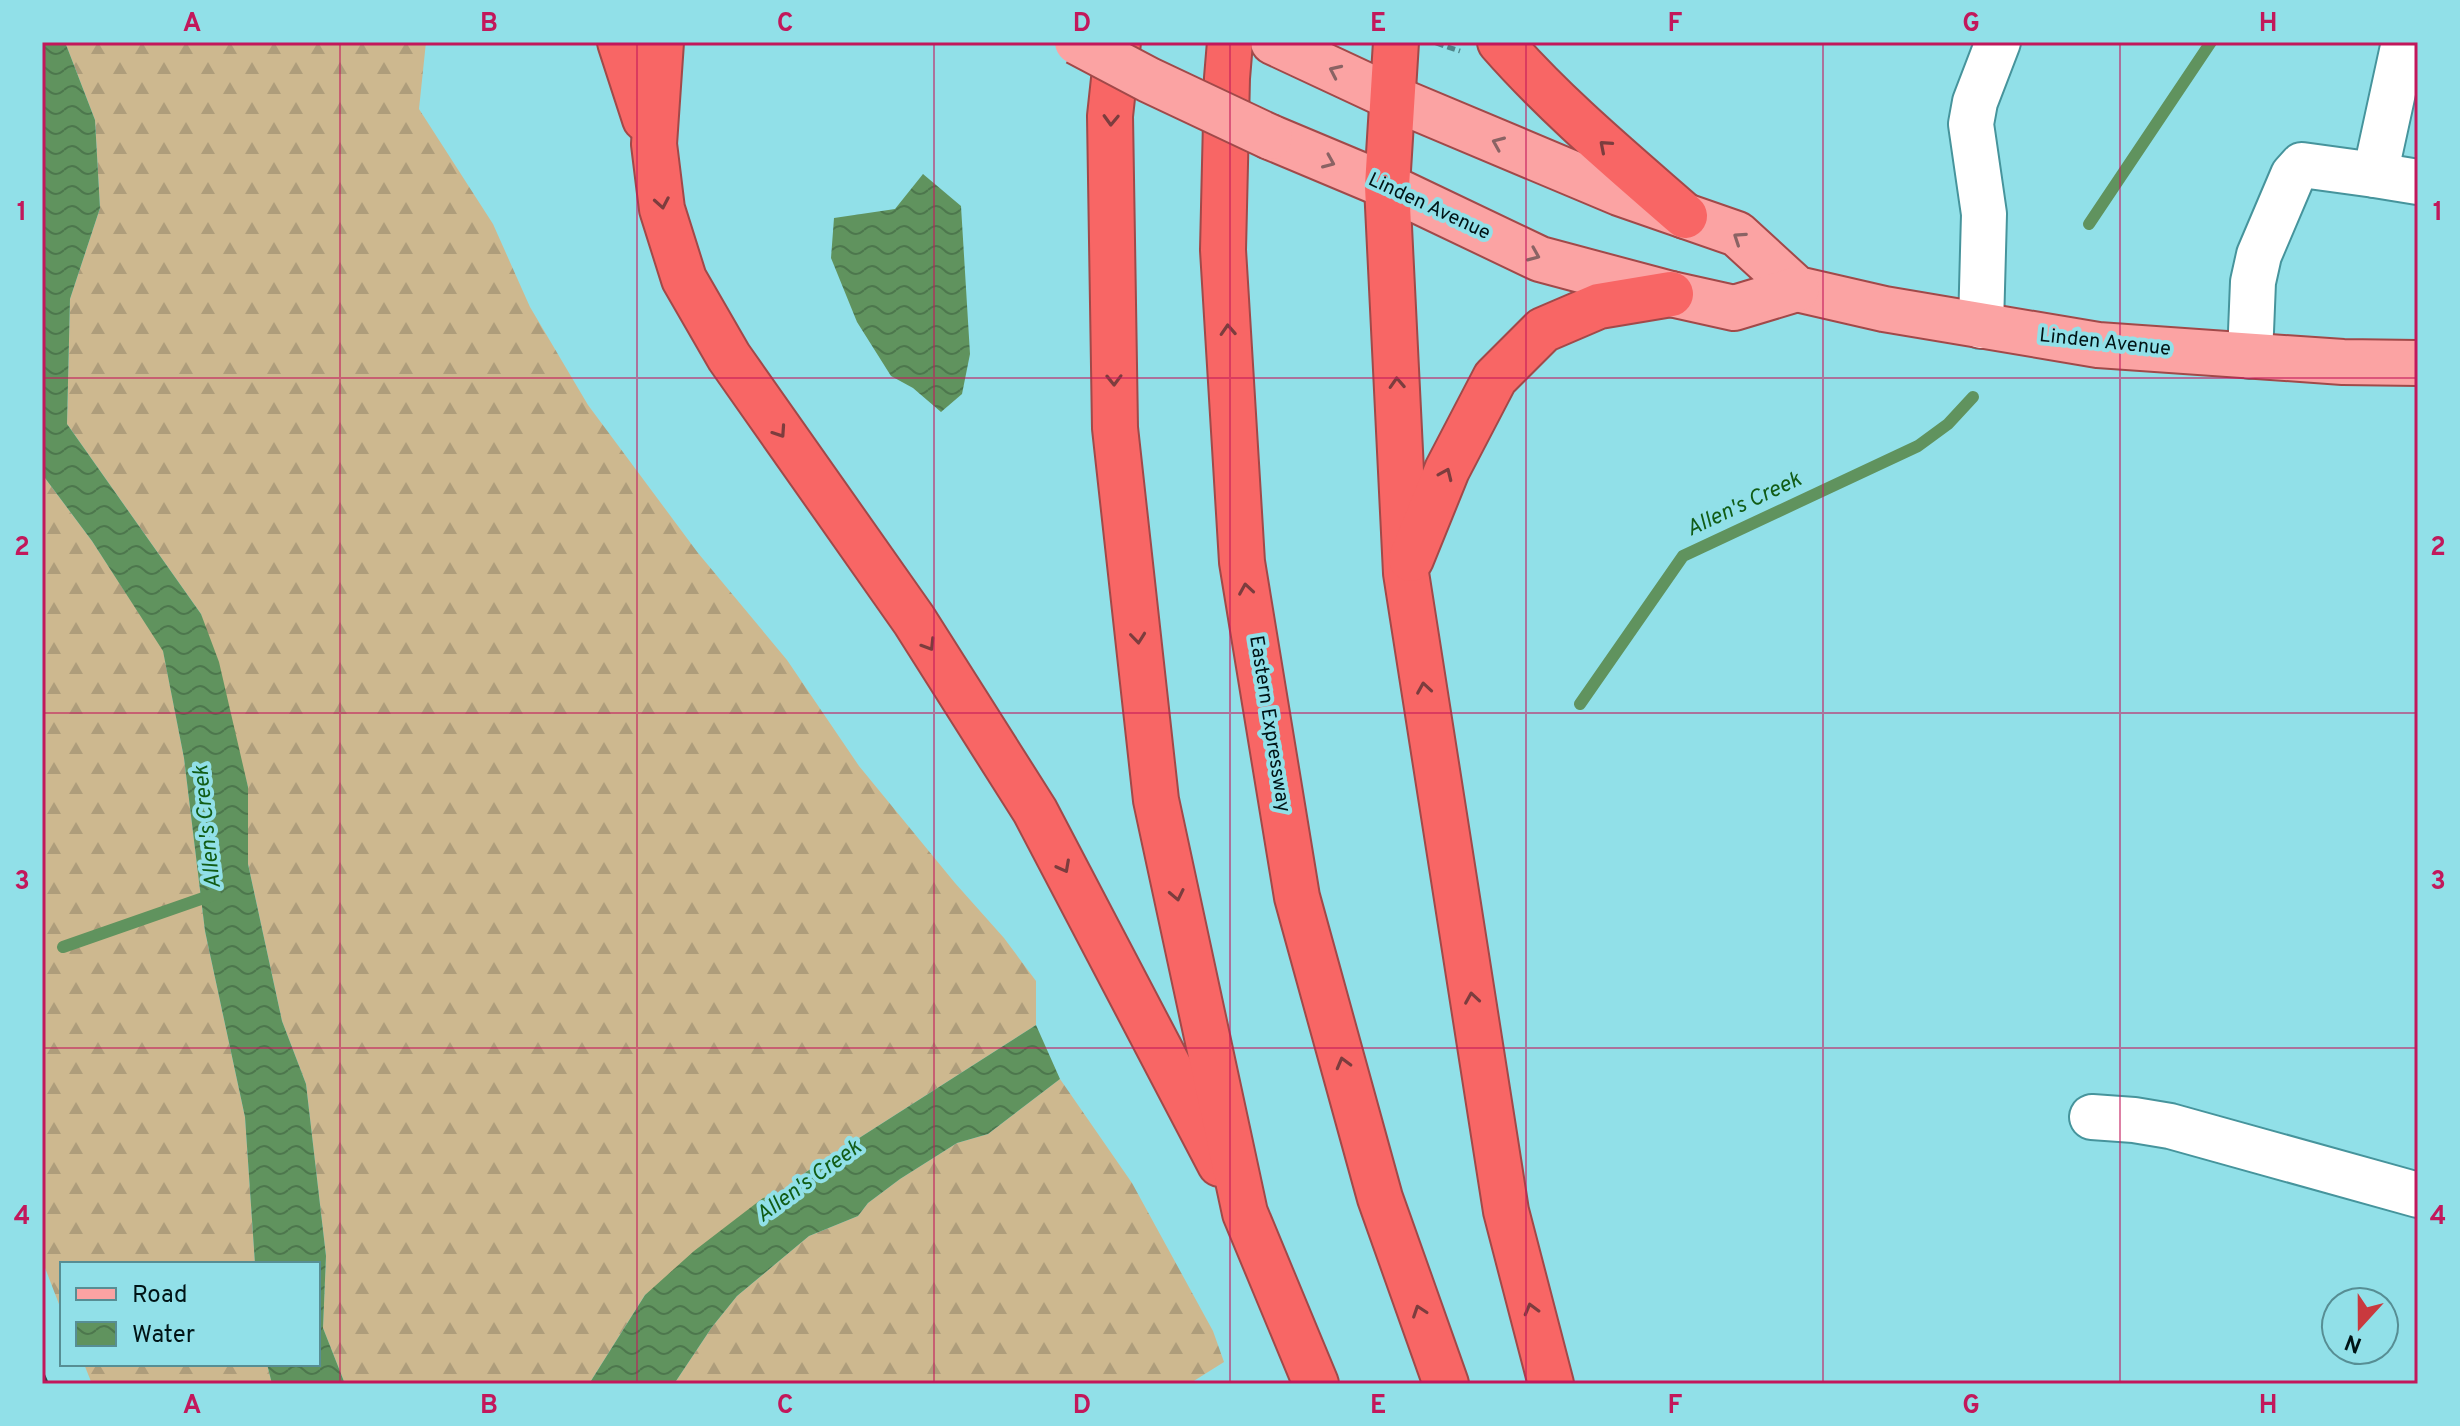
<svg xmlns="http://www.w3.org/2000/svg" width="2460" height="1426" font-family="Overpass,sans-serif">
<defs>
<pattern id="forest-firs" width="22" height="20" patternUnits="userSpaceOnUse" patternTransform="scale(2)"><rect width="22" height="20" fill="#cdb88f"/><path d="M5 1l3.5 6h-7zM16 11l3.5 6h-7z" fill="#ae9d7b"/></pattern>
<pattern id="water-waves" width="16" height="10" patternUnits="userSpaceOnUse" patternTransform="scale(2)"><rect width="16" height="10" fill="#60935e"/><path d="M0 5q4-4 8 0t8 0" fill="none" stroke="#4d774d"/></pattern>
</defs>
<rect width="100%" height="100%" fill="#91e0e8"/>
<!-- forest -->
<g fill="url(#forest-firs)">
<path d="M65 42H426L419 109 493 224 530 307 588 405 698 553 787 660 859 766 955 883 1004 938 1036 981V1025L806 1172 786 1194 645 1295 589 1384H345L323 1328 326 1256 306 1084 282 1021 248 864V787L201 614 67 424 70 299 100 208 95 120Z"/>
<path d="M42 474 92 541 163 650 184 758 205 931 245 1117 255 1264H62V1312L42 1260Z"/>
<path d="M1060 1079 1132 1183 1213 1331 1224 1362 1189 1384H674L712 1327 737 1296 809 1236 858 1216 868 1203 900 1179 957 1143 988 1134Z"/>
<path d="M84 1364H267L272 1384H92Z"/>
</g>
<!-- water -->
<g fill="url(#water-waves)">
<path d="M42 42H65L95 120 100 208 70 299 67 424 201 614 219 662 248 787V864L282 1021 306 1084 326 1256 323 1328 345 1384H272L267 1364H318V1264H255L245 1117 205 931 184 758 163 651 92 541 42 474Z"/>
<path d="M923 174 961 206 970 354 962 394 941 412 913 388 891 376 857 322 831 258 834 218 895 209Z"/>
<path d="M1036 1025 1060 1079 988 1134 957 1143 900 1179 868 1203 858 1216 809 1236 737 1296 712 1327 674 1384H589L645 1295 694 1251 763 1198 786 1194 806 1172Z"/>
</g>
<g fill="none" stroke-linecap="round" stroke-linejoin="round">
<!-- stream -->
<g stroke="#60935e" stroke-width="12">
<path d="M2089 224 2211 42"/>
<path d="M1580 704 1683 556 1918 446 1948 424 1973 397"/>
<path d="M63 947 215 894"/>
</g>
<defs>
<g id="minor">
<path d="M2375 175 2418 182"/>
<path d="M1981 326 1984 214 1971 124 1975 102 1998 42"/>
<path d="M2250 356 2253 282 2259 255 2293 175 2302 165 2375 175 2404 42"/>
<path d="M2092 1117 2134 1120 2170 1126 2418 1195"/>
</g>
<g id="major">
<path d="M1273 42 1393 98 1619 193 1737 234 1797 289 1884 309 2098 345 2343 362 2418 363"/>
<path d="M1270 137 1387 186 1540 259 1671 294 1734 308 1797 289"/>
</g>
<g id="highway">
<path d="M620 42 645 119"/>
<path d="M661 42 654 144 662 209 684 279 729 357 914 620 1035 811 1220 1164"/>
<path d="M1118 42 1110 116 1115 428 1156 800 1245 1213 1316 1384"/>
<path d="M1230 42 1227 78 1223 250 1242 562 1297 897 1380 1198 1446 1384"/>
<path d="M1396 42 1387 186 1406 573 1506 1211 1551 1384"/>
<path d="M1500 42C1556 106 1621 160 1685 216"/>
<path d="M1411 559 1447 470 1495 378 1543 330 1599 306 1671 294"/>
</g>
</defs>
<!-- minor casing -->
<use href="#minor" stroke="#46949c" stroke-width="48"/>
<!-- major casing -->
<use href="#major" stroke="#a14949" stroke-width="48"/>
<!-- highway casing -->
<use href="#highway" stroke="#a14949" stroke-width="48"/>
<!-- path -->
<path stroke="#50858a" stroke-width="5" stroke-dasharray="8 4" stroke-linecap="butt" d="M1436 43 1460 51"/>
<!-- minor -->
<use href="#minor" stroke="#fff" stroke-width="44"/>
<!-- major -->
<use href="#major" stroke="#fba3a3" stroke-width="44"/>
<!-- highway -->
<use href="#highway" stroke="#f86665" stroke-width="44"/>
<!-- rail -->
<path stroke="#224447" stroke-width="6" stroke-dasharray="14 14" stroke-linecap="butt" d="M42 1375 46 1384"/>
<defs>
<path id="major-bridge" d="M1077 42 1149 80 1270 137"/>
</defs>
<!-- major-bridge casing -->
<use href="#major-bridge" stroke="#a14949" stroke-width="48" stroke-linecap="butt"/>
<!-- major-bridge -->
<use href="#major-bridge" stroke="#fba3a3" stroke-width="44"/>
</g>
<!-- one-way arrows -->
<defs><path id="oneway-chevron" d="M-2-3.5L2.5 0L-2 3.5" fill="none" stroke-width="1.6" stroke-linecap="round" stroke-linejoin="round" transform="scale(2)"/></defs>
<g stroke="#8a6364">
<use href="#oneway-chevron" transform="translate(1335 71) rotate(-155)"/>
<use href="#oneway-chevron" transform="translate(1498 143) rotate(-157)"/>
<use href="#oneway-chevron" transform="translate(1329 162) rotate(23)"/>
<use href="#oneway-chevron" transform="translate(1739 238) rotate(-146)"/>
<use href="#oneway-chevron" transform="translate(1534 255) rotate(23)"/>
</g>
<g stroke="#7c3d3e">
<use href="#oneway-chevron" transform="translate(1111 120) rotate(92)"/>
<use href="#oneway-chevron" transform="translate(1605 146) rotate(-139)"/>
<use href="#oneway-chevron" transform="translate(662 203) rotate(80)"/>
<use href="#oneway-chevron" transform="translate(1228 330) rotate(-93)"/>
<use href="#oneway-chevron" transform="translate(1114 380) rotate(89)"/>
<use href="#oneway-chevron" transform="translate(1397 383) rotate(-93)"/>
<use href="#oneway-chevron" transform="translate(780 432) rotate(56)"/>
<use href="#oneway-chevron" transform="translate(1446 474) rotate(-66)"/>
<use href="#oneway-chevron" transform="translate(1246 589) rotate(-99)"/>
<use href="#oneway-chevron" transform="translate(1138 638) rotate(84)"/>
<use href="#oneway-chevron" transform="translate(929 645) rotate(58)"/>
<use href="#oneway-chevron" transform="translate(1424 688) rotate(-99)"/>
<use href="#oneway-chevron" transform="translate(1064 867) rotate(62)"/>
<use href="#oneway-chevron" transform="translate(1177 895) rotate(78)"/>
<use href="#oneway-chevron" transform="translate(1472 998) rotate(-99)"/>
<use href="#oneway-chevron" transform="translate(1343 1063) rotate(-105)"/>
<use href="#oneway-chevron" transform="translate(1531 1309) rotate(-105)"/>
<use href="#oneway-chevron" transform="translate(1419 1311) rotate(-109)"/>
</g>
<!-- grid -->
<path fill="none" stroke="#c2185b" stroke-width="2" stroke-opacity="0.55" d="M340 42V1384M637 42V1384M934 42V1384M1230 42V1384M1526 42V1384M1823 42V1384M2120 42V1384M42 378H2418M42 713H2418M42 1048H2418"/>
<g text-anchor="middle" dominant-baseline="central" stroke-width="8" stroke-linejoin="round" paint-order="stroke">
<!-- street labels -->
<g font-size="20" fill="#001416" stroke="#91e0e8">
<text transform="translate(1429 207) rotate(25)">Linden Avenue</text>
<text transform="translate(2105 343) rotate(6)">Linden Avenue</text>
<text transform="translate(1269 724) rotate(81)">Eastern Expressway</text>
</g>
<!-- water labels -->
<g font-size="22" font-style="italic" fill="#115c16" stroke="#91e0e8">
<text transform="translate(1744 505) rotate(-25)">Allen's Creek</text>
<text transform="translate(208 827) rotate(-96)">Allen's Creek</text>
<text transform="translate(809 1182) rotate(-36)">Allen's Creek</text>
</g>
</g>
<!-- border -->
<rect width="2460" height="1426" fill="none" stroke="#91e0e8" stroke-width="88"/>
<!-- legend -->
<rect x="60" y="1262" width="260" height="104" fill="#91e0e8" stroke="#578e94" stroke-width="2"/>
<rect x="76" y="1288" width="40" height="12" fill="#fba3a3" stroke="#578e94" stroke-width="2"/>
<text x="132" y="1302" font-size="24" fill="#001416">Road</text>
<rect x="76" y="1322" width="40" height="24" fill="url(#water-waves)" stroke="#578e94" stroke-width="2"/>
<text x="132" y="1342" font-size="24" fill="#001416">Water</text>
<!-- north arrow -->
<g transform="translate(2360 1326) rotate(201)"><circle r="38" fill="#91e0e8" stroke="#578e94" stroke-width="2"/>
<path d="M0-6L14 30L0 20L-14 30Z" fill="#c9393e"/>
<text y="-12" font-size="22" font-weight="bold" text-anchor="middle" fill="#001416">N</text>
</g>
<rect x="44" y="44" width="2372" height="1338" fill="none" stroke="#c2185b" stroke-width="3"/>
<g font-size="26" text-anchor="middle" font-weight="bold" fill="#c2185b">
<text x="192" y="31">A</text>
<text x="489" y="31">B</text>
<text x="785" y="31">C</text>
<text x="1082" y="31">D</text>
<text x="1378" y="31">E</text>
<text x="1675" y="31">F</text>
<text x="1971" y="31">G</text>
<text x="2268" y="31">H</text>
<text x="22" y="220">1</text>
<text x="2438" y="220">1</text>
<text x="22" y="555">2</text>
<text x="2438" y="555">2</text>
<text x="22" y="889">3</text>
<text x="2438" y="889">3</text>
<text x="22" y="1224">4</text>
<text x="2438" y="1224">4</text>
<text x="192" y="1413">A</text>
<text x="489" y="1413">B</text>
<text x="785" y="1413">C</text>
<text x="1082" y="1413">D</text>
<text x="1378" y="1413">E</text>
<text x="1675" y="1413">F</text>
<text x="1971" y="1413">G</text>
<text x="2268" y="1413">H</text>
</g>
</svg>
